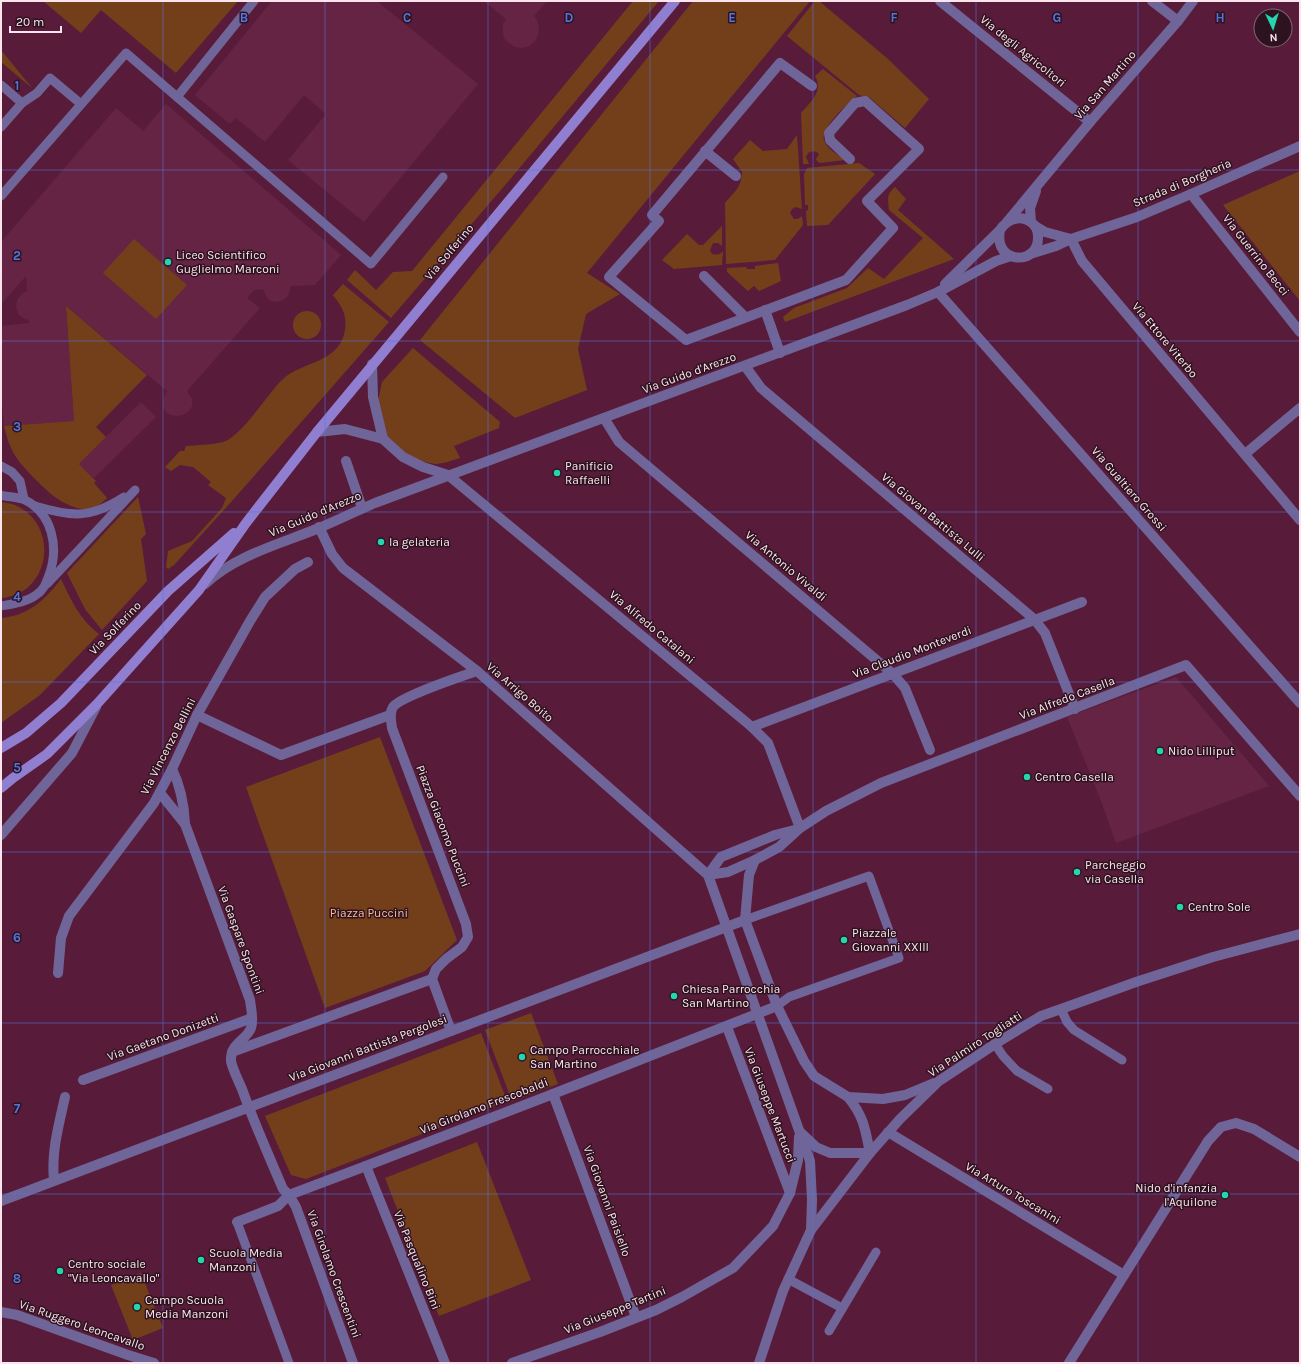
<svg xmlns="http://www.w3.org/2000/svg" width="1301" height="1364" font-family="Karla,sans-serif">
<rect width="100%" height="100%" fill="#581c3a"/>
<!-- built -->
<g fill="#662445">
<path d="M272 1H377L478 84 364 222 288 160 326 114 304 95 265 142 236 118 230 124 195 95Z"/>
<path d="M484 1H547L534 16 537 21 539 28 538 35 535 41 529 46 522 48 515 47 509 43 504 38 503 31V24L506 19Z"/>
<path d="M166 104 341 255 315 285 291 286 288 296 283 300 277 302 271 301 267 298 263 289 254 290 247 298 260 308 187 391 192 399V406L189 411 183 415 177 416 171 415 166 412 163 407V400L167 391 66 306 74 421 4 426 1 390V326L29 323V320L23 318 18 314 16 307 17 300 21 295 27 291 26 276 4 301 1 302V242L116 108 143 131Z"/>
<path d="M141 402 156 417 94 478 79 464Z"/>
<path d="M1176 677 1269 786 1116 843 1100 798 1067 717Z"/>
</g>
<!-- green -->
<g fill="#733f1b">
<path d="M43 1H238L176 73 101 10 81 33Z"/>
<path d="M633 1H659L512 177 391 318 347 280 355 270 376 290 393 272 412 271Z"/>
<path d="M693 1H810L587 273 620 294 586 314 578 349 587 390 515 418 420 340Z"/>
<path d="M815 1H819L888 59 929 99 905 128 870 98 859 95 787 36Z"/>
<path d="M1 50 32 88 1 62Z"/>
<path d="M823 69 857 96C847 104 821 127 824 140 827 149 838 155 845 160L820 163 817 161 816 159 819 154C815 150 812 151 808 153L806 157 809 164H803L801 113C810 103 824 91 815 76Z"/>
<path d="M797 135 802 209 796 207 792 209 790 213 794 219H798L802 216 803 225 775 260 726 264 725 203C735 191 741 188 742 172L733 159 750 140 763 151 787 149Z"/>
<path d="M859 163 875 174 828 225 807 226 806 211 808 210V205H805L804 174 807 168Z"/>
<path d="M1300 171V301L1223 205Z"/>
<path d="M895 187 906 199 898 210 954 259 785 322 783 317 794 308 847 288 868 268 884 279 923 238 889 210C888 199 886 195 895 187Z"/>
<path d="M722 226V246L718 243H713L710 250 712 254C717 255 720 255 723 251L722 265 674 269 662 260 687 234 699 245H703Z"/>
<path d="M134 239 187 285 156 319 103 273Z"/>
<path d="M778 263 781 281 759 291 754 286 748 291 727 272V268L746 267 747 269H755V266Z"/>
<path d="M343 284 389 322 232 501 174 565 168 569 166 567 168 551 192 541 222 508 226 498 208 485 211 482 193 467 180 465 171 471 165 467 180 451H184L186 446C198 445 211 445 223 442 242 436 268 393 283 379 303 361 340 363 345 330 347 314 342 307 333 295Z"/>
<path d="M66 306 147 375 96 427 106 437 79 464 96 481 94 483 107 498C102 503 97 507 89 509 79 511 63 503 55 497 46 491 24 468 18 460 10 449 7 438 4 426L74 421Z"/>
<circle cx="307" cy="325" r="14"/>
<path d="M413 348 500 422 499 428 454 446 460 458C453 460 443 464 435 464 417 462 399 449 385 438L378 401 382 382Z"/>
<path d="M138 497 146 534 141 539 147 581 102 630 85 609 67 573Z"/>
<path d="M1 502C7 503 14 504 19 507 60 529 49 595 1 598Z"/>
<path d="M61 579C71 600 80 620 99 634L40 695 1 723V618C28 616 45 600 61 579Z"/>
<path d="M380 737 457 940 425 971 325 1008 246 787Z"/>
<path d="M531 1013 558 1084 512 1101 485 1030Z"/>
<path d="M481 1033 507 1101 306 1179 291 1175 265 1116Z"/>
<path d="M477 1142 531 1280 439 1316 385 1178Z"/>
<path d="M141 1273 163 1328 133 1340 111 1285Z"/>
</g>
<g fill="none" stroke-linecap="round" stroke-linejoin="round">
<!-- service -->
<g stroke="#706598" stroke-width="9">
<path d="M1 85 22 103"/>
<path d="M177 97 254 1"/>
<path d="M1 127 22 103 37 93 50 78 81 104"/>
<path d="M1 196 126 53 371 264 443 177"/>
<path d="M1 466 12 472 20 481 24 499"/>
<path d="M1 495C8 497 18 497 25 500 53 514 59 548 49 575 46 583 44 590 36 595 27 602 12 604 1 606"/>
<path d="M35 506C72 517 90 519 124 497"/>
<path d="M47 584 135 490"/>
<path d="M745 920 869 876 899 958 789 997 777 1006"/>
<path d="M1061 1009 1067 1022 1074 1030 1122 1060"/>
<path d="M995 1044 1003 1056 1017 1071 1048 1089"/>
<path d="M237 1222 289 1363"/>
<path d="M788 1279 842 1308"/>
<path d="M829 1331 876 1252"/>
</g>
<!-- pedestrian -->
<g stroke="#706598" stroke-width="10">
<path d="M232 1052 432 979"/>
<path d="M366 1166 553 1094"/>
</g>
<!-- minor -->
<g stroke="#706598" stroke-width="10">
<path d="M940 1 1090 122"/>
<path d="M1152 1 1178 21"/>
<path d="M812 86 780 63 652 215 659 221 609 277 686 340 846 280 893 228 867 201 919 149 865 101 855 103 829 133 830 140 850 159"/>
<path d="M705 151 736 176"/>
<path d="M1191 194 1300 332"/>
<path d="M1007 222 1090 122 1178 21 1193 1"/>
<path d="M1031 222 1030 208 1036 191"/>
<path d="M1071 239 1082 261 1300 520"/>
<path d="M704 276 745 317"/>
<path d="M938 292 1300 703"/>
<path d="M765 310 771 327"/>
<path d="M745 366 761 388 1034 619 1045 633 1075 709"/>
<path d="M604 418 619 442 893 674 905 688 930 750"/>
<path d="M1245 454 1300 408"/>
<path d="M448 475 752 727 768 743 800 828"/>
<path d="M319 527 332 554 343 568 477 671 708 875 810 1161 812 1200 811 1230"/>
<path d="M197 715 281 755 390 715"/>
<path d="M752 727 1082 602"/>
<path d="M172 769C181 787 184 804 185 824L250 1000C251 1009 254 1020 251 1028 246 1041 230 1043 231 1061 232 1068 239 1082 242 1089 254 1123 269 1156 283 1189L289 1195 296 1207 353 1363"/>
<path d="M160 793 185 824"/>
<path d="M1 835 72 753 96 707"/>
<path d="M755 860 749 875 745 920 777 1006 804 1061 814 1076 848 1097 883 1099 905 1095 934 1083"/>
<path d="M708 875 728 872 755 860 779 847 800 828 826 811 881 783 1186 665 1300 796"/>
<path d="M708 875 721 857 775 835 798 829"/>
<path d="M58 973 61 938 69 916 154 803 172 769 197 715 250 621 265 597 295 569 308 562"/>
<path d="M727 1027 790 1193"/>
<path d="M451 1031 432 979 436 969 446 959 462 947 468 937 466 924 392 728C391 720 389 713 393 707 400 697 462 676 477 671"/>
<path d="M83 1080 252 1018"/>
<path d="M848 1097C864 1117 865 1128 870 1153"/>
<path d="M800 1132 816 1147 830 1153H870"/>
<path d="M888 1132 1124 1275"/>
<path d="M54 1180C51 1152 59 1124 65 1097"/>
<path d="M1 1201 745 920"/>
<path d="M237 1222 278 1206 289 1195 366 1166 445 1363"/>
<path d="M1 1312 17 1315 128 1355 154 1363"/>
<path d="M636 1317 553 1094 777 1006"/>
<path d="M512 1363 600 1332 656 1310 682 1297 733 1268 773 1226 790 1193 798 1160 799 1137"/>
<path d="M759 1363 783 1291 811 1230 870 1153 900 1119 939 1081 995 1044 1041 1016 1061 1009 1136 982 1213 957 1300 934"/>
<path d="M1069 1363 1208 1141 1221 1127 1236 1123 1254 1129 1300 1157"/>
</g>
<!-- tertiary -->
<g stroke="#706598" stroke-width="10">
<path d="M1035 226 1045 232 1071 239"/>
<path d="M1030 254 1056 246 1071 239 1137 217 1191 194 1300 146"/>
<path d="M945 284 1000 230C1007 219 1021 214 1032 223 1036 226 1038 232 1038 237 1039 266 993 265 1000 230"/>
<path d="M771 327 780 353"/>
<path d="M372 364 373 397 383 439"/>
<path d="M317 432 345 429 383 439 403 457 423 467 448 475"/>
<path d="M346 461 362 508"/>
<path d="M205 584C236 555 280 544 319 528 338 520 356 511 375 503L907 305 938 292 996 261 1011 256"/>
</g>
<!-- secondary -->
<g stroke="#907fd0" stroke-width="10">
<path d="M1 748 26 733 61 703 168 591 234 533"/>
<path d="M1 788 13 778 47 754 97 704 199 590 246 523 317 432 675 1"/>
</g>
</g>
<!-- grid -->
<path fill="none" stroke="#5574de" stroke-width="1" stroke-opacity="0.55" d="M163 1V1363M325 1V1363M488 1V1363M650 1V1363M813 1V1363M976 1V1363M1138 1V1363M1 170H1300M1 341H1300M1 512H1300M1 682H1300M1 852H1300M1 1023H1300M1 1194H1300"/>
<!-- markers -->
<g fill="#24d5ae" stroke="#2d131f" stroke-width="1.5">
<circle cx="168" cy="262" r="4"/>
<circle cx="557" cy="473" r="4"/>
<circle cx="381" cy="542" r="4"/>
<circle cx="1160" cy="751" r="4"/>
<circle cx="1027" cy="777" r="4"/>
<circle cx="1077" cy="872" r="4"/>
<circle cx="1180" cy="907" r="4"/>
<circle cx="844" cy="940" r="4"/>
<circle cx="674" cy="996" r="4"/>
<circle cx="522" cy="1057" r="4"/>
<circle cx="1225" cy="1195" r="4"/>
<circle cx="201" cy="1260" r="4"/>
<circle cx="60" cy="1271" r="4"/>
<circle cx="137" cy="1307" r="4"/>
</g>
<g text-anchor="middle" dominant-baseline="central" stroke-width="3" stroke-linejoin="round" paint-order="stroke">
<!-- street labels -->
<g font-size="12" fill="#fde5ee" stroke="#2d131f">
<text transform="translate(1023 51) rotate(39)">Via degli Agricoltori</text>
<text transform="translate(1105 85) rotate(-49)">Via San Martino</text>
<text transform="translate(1182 183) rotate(-23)">Strada di Borgheria</text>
<text transform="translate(449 252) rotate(-50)">Via Solferino</text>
<text transform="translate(1256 255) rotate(52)">Via Guerrino Becci</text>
<text transform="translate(1165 340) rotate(50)">Via Ettore Viterbo</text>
<text transform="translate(689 373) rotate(-20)">Via Guido d'Arezzo</text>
<text transform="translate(1129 489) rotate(49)">Via Gualtiero Grossi</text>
<text transform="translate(315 514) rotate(-23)">Via Guido d'Arezzo</text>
<text transform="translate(933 517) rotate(40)">Via Giovan Battista Lulli</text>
<text transform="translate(786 566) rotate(40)">Via Antonio Vivaldi</text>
<text transform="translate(652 627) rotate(40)">Via Alfredo Catalani</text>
<text transform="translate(115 628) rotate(-46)">Via Solferino</text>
<text transform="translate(912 652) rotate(-21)">Via Claudio Monteverdi</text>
<text transform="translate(520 692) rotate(41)">Via Arrigo Boito</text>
<text transform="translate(1067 698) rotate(-21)">Via Alfredo Casella</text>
<text transform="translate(168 746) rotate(-63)">Via Vincenzo Bellini</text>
<text transform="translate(443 826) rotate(69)">Piazza Giacomo Puccini</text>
<text transform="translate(241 940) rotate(70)">Via Gaspare Spontini</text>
<text transform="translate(163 1037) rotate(-20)">Via Gaetano Donizetti</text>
<text transform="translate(975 1044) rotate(-33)">Via Palmiro Togliatti</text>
<text transform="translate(368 1048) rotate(-21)">Via Giovanni Battista Pergolesi</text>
<text transform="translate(770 1105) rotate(69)">Via Giuseppe Martucci</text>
<text transform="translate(484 1106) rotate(-21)">Via Girolamo Frescobaldi</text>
<text transform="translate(1013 1193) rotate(31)">Via Arturo Toscanini</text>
<text transform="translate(607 1201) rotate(70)">Via Giovanni Paisiello</text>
<text transform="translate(417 1260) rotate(68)">Via Pasqualino Bini</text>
<text transform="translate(334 1274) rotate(70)">Via Girolamo Crescentini</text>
<text transform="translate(615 1310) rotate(-22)">Via Giuseppe Tartini</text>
<text transform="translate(82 1325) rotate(19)">Via Ruggero Leoncavallo</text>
</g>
<!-- poi labels -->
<g font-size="12" fill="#fde5ee" stroke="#2d131f" text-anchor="start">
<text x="176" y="255">Liceo Scientifico<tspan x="176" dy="14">Guglielmo Marconi</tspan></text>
<text x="565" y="466">Panificio<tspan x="565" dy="14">Raffaelli</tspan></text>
<text x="389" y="542">la gelateria</text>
<text x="1168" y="751">Nido Lilliput</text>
<text x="1035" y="777">Centro Casella</text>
<text x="1085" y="865">Parcheggio<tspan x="1085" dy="14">via Casella</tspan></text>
<text x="1188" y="907">Centro Sole</text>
<text x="852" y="933">Piazzale<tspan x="852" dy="14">Giovanni XXIII</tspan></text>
<text x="682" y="989">Chiesa Parrocchia<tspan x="682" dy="14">San Martino</tspan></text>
<text x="530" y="1050">Campo Parrocchiale<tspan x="530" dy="14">San Martino</tspan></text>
<text x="1217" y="1188" text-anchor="end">Nido d'infanzia<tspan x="1217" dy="14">l'Aquilone</tspan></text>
<text x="209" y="1253">Scuola Media<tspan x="209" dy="14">Manzoni</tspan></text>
<text x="68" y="1264">Centro sociale<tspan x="68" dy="14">"Via Leoncavallo"</tspan></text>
<text x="145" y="1300">Campo Scuola<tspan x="145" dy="14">Media Manzoni</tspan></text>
</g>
<!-- park labels -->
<g font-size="12" fill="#fabc96" stroke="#2d131f">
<text x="369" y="913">Piazza Puccini</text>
</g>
</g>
<g font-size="13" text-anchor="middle" font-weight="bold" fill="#5574de" stroke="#2d131f" stroke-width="3" stroke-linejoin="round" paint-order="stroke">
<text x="244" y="22">B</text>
<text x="407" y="22">C</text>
<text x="569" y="22">D</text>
<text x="732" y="22">E</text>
<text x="894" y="22">F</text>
<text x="1057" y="22">G</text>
<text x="1220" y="22">H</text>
<text x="17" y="90">1</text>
<text x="17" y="260">2</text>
<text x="17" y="431">3</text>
<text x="17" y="601">4</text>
<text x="17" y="772">5</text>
<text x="17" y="942">6</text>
<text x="17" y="1113">7</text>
<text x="17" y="1283">8</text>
</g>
<!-- border -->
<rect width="1301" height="1364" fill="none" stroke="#fde5ee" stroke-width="4"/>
<!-- north arrow -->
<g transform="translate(1273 28) rotate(176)"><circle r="19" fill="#2d131f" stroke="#806772"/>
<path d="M0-3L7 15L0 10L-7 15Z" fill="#24d5ae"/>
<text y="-6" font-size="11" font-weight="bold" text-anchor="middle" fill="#fde5ee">N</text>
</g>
<!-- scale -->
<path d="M10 26v6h51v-6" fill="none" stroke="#fde5ee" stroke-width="2"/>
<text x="16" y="26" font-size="12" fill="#fde5ee" stroke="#2d131f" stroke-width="3" paint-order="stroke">20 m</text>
</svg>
